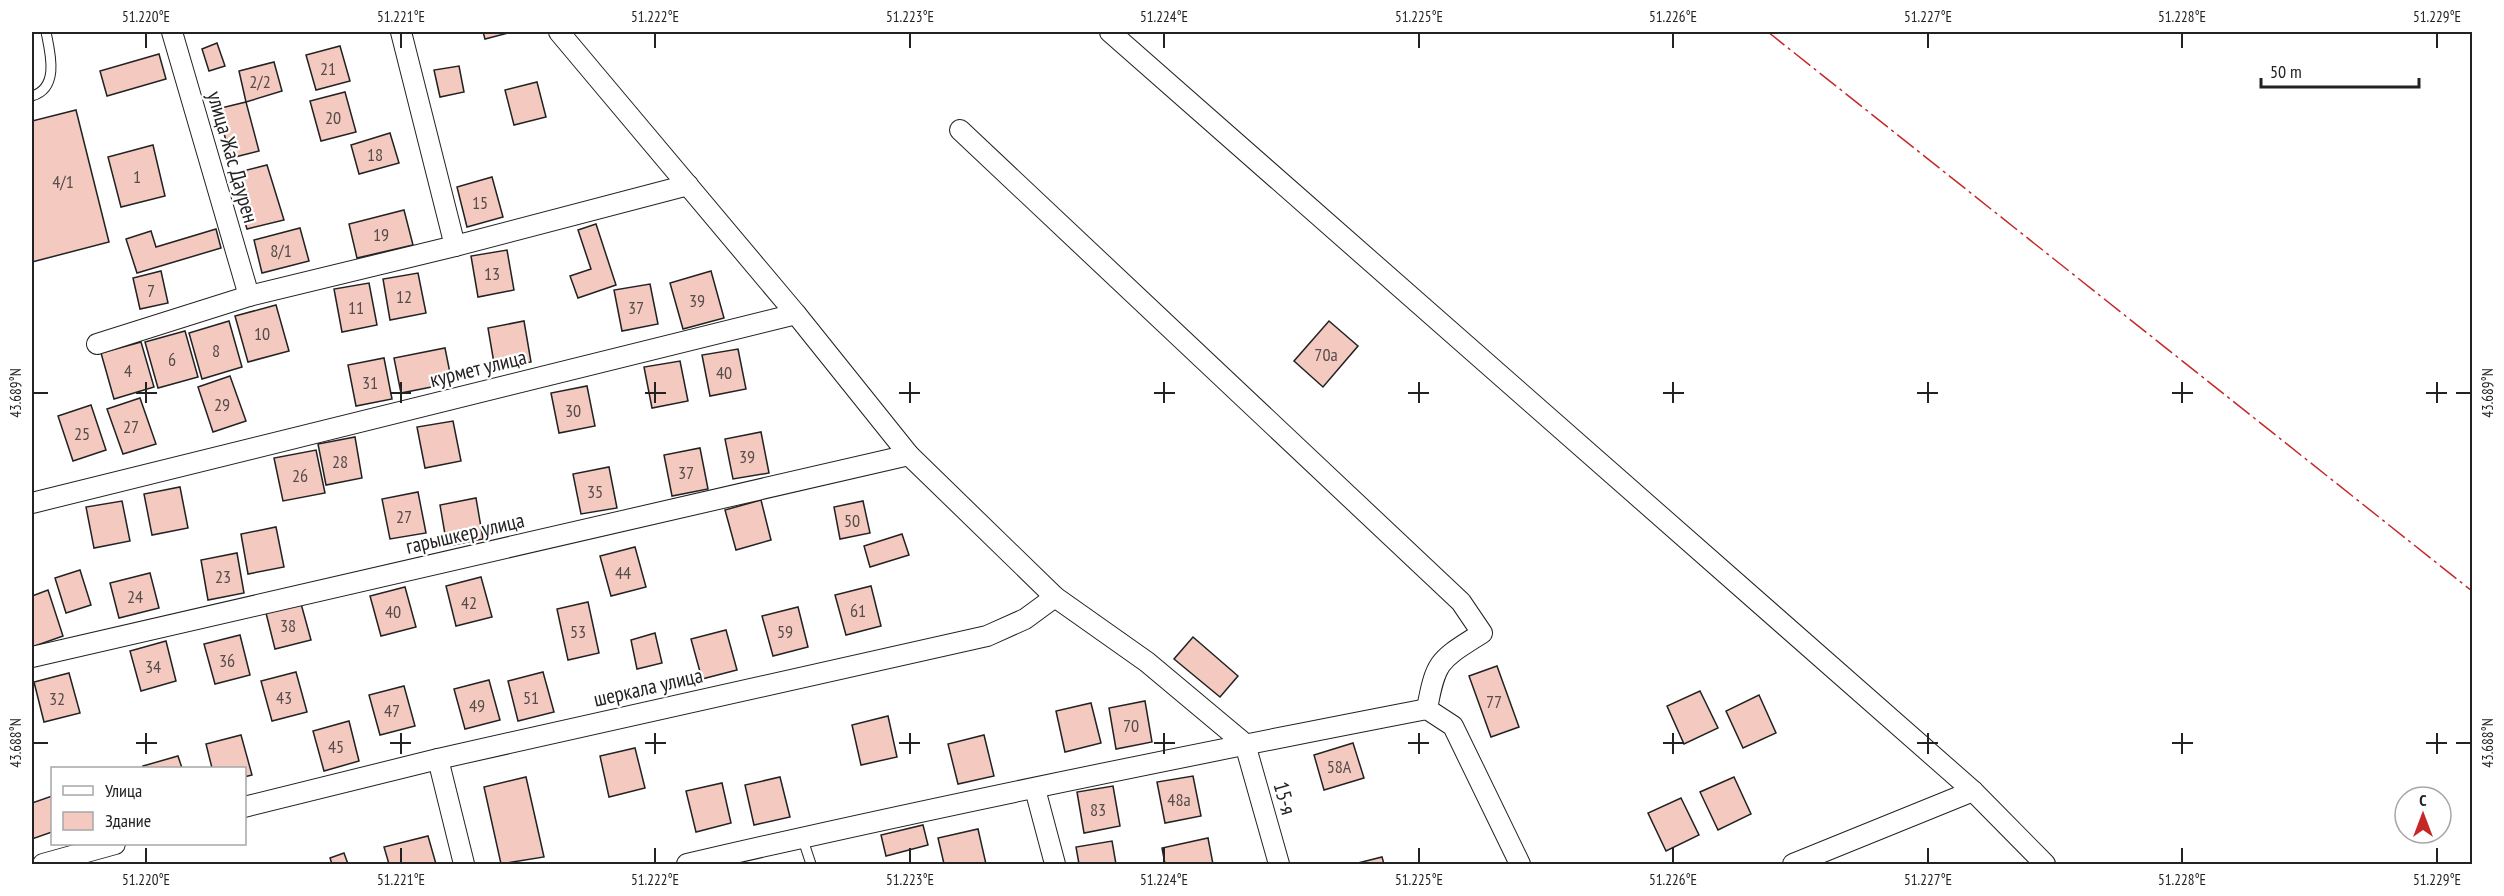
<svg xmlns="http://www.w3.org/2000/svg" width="2504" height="896" font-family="'PT Sans Narrow',sans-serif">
<rect width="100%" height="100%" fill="#fff"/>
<!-- building -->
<g fill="#f3c9c0" stroke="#222" stroke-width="1.5">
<path d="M483 32H512L485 39Z"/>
<path d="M217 43 225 66 209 71 202 49Z"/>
<path d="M340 46 350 81 316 90 306 55Z"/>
<path d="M159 54 166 79 107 96 100 71Z"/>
<path d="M274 62 282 91 246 102 239 71Z"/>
<path d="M459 66 464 92 440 97 434 70Z"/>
<path d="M537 82 546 117 514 125 505 90Z"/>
<path d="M345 92 356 132 321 141 310 101Z"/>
<path d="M246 102 259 151 231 158 217 109Z"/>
<path d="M76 110 109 242 32 262V121Z"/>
<path d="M390 133 399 163 359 174 351 145Z"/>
<path d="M153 145 165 196 121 207 108 157Z"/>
<path d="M267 165 284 220 247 229 231 174Z"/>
<path d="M492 177 503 217 467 227 457 187Z"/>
<path d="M404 210 413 245 357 258 349 224Z"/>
<path d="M596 224 616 285 578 298 570 276 591 269 578 230Z"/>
<path d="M300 228 309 261 262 273 254 240Z"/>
<path d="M216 229 221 248 137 273 126 239 151 231 156 247Z"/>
<path d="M507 250 514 290 478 297 471 256Z"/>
<path d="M161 271 168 303 140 309 133 278Z"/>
<path d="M711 271 724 318 683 329 670 283Z"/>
<path d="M418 273 426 313 390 320 383 279Z"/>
<path d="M369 283 377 325 342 332 334 289Z"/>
<path d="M650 284 658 324 622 331 614 290Z"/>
<path d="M276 305 289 351 248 362 235 316Z"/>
<path d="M229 321 242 367 202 379 189 333Z"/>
<path d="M524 321 531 362 495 369 488 328Z"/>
<path d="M1329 321 1358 346 1323 387 1294 361Z"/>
<path d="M185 331 198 377 158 388 145 342Z"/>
<path d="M141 342 154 387 114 399 101 353Z"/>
<path d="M445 348 452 383 401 393 394 358Z"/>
<path d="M738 349 746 389 710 396 702 355Z"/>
<path d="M384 358 392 399 356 406 348 365Z"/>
<path d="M680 361 688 401 652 408 644 367Z"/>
<path d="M230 376 246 421 213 432 198 387Z"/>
<path d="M587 386 595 426 559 433 551 393Z"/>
<path d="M140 398 156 444 123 454 107 409Z"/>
<path d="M91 405 106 450 73 461 58 416Z"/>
<path d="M453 421 461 461 425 468 417 427Z"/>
<path d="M761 432 769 473 733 479 725 439Z"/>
<path d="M355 437 362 478 326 485 318 444Z"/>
<path d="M700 448 708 489 672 496 664 455Z"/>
<path d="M316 450 325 493 283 501 274 458Z"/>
<path d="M609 467 617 508 581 514 573 474Z"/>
<path d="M180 487 188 528 152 535 144 494Z"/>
<path d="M418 492 426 533 390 539 382 499Z"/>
<path d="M476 498 483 539 447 546 440 505Z"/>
<path d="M761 500 771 540 736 550 725 510Z"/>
<path d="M122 501 130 541 94 548 86 507Z"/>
<path d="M863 501 870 533 840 539 834 507Z"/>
<path d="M276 527 284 567 248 574 241 534Z"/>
<path d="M902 534 909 555 870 567 864 546Z"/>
<path d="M635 547 646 587 611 596 600 556Z"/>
<path d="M237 553 244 593 208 600 201 560Z"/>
<path d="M80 570 91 605 66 613 55 578Z"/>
<path d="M150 573 159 608 119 618 110 583Z"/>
<path d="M481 577 492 617 456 626 446 586Z"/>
<path d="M871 586 881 626 846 635 835 595Z"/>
<path d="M405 587 416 627 381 636 370 596Z"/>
<path d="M48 590 63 636 32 647V596Z"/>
<path d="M300 600 311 640 275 649 265 609Z"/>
<path d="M588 602 599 653 568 660 557 609Z"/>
<path d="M798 607 808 647 773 656 762 616Z"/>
<path d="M726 630 737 670 702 679 691 639Z"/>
<path d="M655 633 662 663 637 669 631 640Z"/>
<path d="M240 635 250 675 215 684 204 644Z"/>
<path d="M1193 637 1238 676 1220 697 1174 659Z"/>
<path d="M166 641 176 681 141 691 130 651Z"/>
<path d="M1497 666 1519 727 1491 737 1469 676Z"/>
<path d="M296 672 307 712 272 721 261 681Z"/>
<path d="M543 672 554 712 518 721 508 681Z"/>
<path d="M69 673 80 713 44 722 34 682Z"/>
<path d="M489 680 500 720 465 729 454 689Z"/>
<path d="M404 686 415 726 380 735 369 695Z"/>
<path d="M1700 691 1718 728 1684 744 1667 706Z"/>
<path d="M1759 695 1776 733 1743 748 1726 711Z"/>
<path d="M1145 701 1152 742 1116 749 1109 708Z"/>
<path d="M1091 703 1101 743 1065 752 1056 711Z"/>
<path d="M888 716 897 757 861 765 852 725Z"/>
<path d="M349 721 359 761 324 771 313 731Z"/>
<path d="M241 735 252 775 244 777V768H212L206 744Z"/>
<path d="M984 735 994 776 958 784 948 744Z"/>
<path d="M1353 743 1364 778 1324 790 1314 755Z"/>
<path d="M635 748 645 788 609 797 600 756Z"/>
<path d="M178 756 182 768H144L143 766Z"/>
<path d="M1193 776 1201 816 1165 823 1157 782Z"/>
<path d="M526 777 544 857 501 864 484 787Z"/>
<path d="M780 777 790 817 754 825 745 785Z"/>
<path d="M1734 777 1751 814 1718 830 1700 792Z"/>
<path d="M722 783 731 823 696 832 686 791Z"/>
<path d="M1113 786 1120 826 1084 833 1077 792Z"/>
<path d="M52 796V832L32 839V803Z"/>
<path d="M1681 798 1699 835 1666 851 1648 813Z"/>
<path d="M923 825 928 845 886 856 881 835Z"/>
<path d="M978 829 986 864H944L938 838Z"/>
<path d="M428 836 436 864H389L384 847Z"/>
<path d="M1208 838 1213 864H1165L1162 848Z"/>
<path d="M1112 841 1116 864H1079L1076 847Z"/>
<path d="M344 853 348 864H332L330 858Z"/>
<path d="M1382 857 1384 864H1354Z"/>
</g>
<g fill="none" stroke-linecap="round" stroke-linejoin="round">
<defs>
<g id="service">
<path d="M32 96C60 88 50 52 46 32"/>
<path d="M802 837 811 864"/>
</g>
<g id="minor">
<path d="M172 32 249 296"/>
<path d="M401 32 455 246"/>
<path d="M559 32 796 314 909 455 1055 597 1147 662 1245 744"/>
<path d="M1110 32 1973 791 2045 864"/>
<path d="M960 130 1461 602 1482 633C1440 660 1436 659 1427 709"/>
<path d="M97 344 249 296 455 246 688 185"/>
<path d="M32 503 796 314"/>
<path d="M32 657 909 455"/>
<path d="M1245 744 1279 864"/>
<path d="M438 759 464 864"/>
<path d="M1035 789 1055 864"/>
<path d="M244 807 438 759 987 636 1025 619 1055 597"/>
<path d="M43 864 115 844"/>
<path d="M687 864C932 807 1179 757 1427 709L1453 726 1520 864"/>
<path d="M1793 864 1973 791"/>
</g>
</defs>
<!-- service casing -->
<use href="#service" stroke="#222" stroke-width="11"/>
<!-- minor casing -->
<use href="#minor" stroke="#222" stroke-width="22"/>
<!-- service -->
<use href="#service" stroke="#fff" stroke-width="9"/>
<!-- minor -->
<use href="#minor" stroke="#fff" stroke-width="20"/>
<!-- power -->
<path stroke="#c62828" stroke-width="1.5" stroke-dasharray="21 4.5 3 4.5" stroke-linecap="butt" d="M1768 32 2472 591"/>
</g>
<!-- ticks -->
<path fill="none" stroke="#222" stroke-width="2" d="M146 33V48M401 33V48M655 33V48M910 33V48M1164 33V48M1419 33V48M1673 33V48M1928 33V48M2182 33V48M2437 33V48M146 382V403M401 382V403M655 382V403M910 382V403M1164 382V403M1419 382V403M1673 382V403M1928 382V403M2182 382V403M2437 382V403M33 393H48M136 393H157M390 393H411M645 393H666M899 393H920M1154 393H1175M1408 393H1429M1663 393H1684M1917 393H1938M2172 393H2193M2426 393H2447M2456 393H2471M146 733V754M401 733V754M655 733V754M910 733V754M1164 733V754M1419 733V754M1673 733V754M1928 733V754M2182 733V754M2437 733V754M33 743H48M136 743H157M390 743H411M645 743H666M899 743H920M1154 743H1175M1408 743H1429M1663 743H1684M1917 743H1938M2172 743H2193M2426 743H2447M2456 743H2471M146 848V863M401 848V863M655 848V863M910 848V863M1164 848V863M1419 848V863M1673 848V863M1928 848V863M2182 848V863M2437 848V863"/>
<g text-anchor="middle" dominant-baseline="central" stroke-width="4.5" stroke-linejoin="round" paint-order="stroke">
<!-- number labels -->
<g font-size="18" fill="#564c4a">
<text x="328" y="68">21</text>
<text x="260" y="81">2/2</text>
<text x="333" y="117">20</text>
<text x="375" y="154">18</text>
<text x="137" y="176">1</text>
<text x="63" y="181">4/1</text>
<text x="480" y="202">15</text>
<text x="381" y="234">19</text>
<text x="281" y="250">8/1</text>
<text x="492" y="273">13</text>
<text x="151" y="290">7</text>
<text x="404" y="296">12</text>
<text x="697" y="300">39</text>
<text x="356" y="307">11</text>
<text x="636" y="307">37</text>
<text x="262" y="333">10</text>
<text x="216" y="350">8</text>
<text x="1326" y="354">70а</text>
<text x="172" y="359">6</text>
<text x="128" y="370">4</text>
<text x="724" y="372">40</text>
<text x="370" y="382">31</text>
<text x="222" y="404">29</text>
<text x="573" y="410">30</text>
<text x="131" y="426">27</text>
<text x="82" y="433">25</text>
<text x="747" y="456">39</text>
<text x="340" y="461">28</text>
<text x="686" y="472">37</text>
<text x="300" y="475">26</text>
<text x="595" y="491">35</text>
<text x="404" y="516">27</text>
<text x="852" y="520">50</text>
<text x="623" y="572">44</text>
<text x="223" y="576">23</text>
<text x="135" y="596">24</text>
<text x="469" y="602">42</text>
<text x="858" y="610">61</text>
<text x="393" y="611">40</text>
<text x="288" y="625">38</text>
<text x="578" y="631">53</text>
<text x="785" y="631">59</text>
<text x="227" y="660">36</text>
<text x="153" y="666">34</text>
<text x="284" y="697">43</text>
<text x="531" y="697">51</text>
<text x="57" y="698">32</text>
<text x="1494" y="701">77</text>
<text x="477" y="705">49</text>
<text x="392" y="710">47</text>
<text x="1131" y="725">70</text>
<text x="336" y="746">45</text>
<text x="1339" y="766">58А</text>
<text x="1179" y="799">48а</text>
<text x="1098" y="809">83</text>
</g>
<!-- street labels -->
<g font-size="21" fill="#222" stroke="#fff">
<text transform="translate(233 157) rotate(74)">улица Жас Даурен</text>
<text transform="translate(478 368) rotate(-14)">курмет улица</text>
<text transform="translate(465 533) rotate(-13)">гарышкер улица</text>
<text transform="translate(648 687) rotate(-13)">шеркала улица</text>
<text transform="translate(1285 798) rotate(74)">15-я</text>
</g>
</g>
<!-- border -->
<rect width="2504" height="896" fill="none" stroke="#ffffff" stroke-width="66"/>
<!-- legend -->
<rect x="51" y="767" width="195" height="78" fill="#ffffff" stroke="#a7a7a7" stroke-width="1.5"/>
<rect x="63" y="786" width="30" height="9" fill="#ffffff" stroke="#a7a7a7" stroke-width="1.5"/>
<text x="105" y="797" font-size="18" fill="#222222">Улица</text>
<rect x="63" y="812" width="30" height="18" fill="#f3c9c0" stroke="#a7a7a7" stroke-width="1.5"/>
<text x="105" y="827" font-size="18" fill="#222222">Здание</text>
<!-- north arrow -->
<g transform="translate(2423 815)"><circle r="28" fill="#ffffff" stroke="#a7a7a7" stroke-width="1.5"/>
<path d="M0-4.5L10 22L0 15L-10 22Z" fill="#c62828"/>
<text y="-9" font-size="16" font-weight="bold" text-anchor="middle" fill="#222222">С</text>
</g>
<!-- scale -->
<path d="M2261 78v9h158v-9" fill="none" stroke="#222222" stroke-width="3"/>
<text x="2270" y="78" font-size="18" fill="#222222" stroke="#ffffff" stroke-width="4.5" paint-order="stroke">50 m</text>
<rect x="33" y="33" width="2438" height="830" fill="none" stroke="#222" stroke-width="2"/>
<g font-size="15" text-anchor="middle" fill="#222">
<text x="146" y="22">51.220°E</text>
<text x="401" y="22">51.221°E</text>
<text x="655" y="22">51.222°E</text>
<text x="910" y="22">51.223°E</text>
<text x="1164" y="22">51.224°E</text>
<text x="1419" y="22">51.225°E</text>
<text x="1673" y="22">51.226°E</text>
<text x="1928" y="22">51.227°E</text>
<text x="2182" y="22">51.228°E</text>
<text x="2437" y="22">51.229°E</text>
<text transform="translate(16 393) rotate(-90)" y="5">43.689°N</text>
<text transform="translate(2488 393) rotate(-90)" y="5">43.689°N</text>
<text transform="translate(16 743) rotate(-90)" y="5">43.688°N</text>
<text transform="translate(2488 743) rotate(-90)" y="5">43.688°N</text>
<text x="146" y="885">51.220°E</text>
<text x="401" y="885">51.221°E</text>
<text x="655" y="885">51.222°E</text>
<text x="910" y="885">51.223°E</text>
<text x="1164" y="885">51.224°E</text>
<text x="1419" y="885">51.225°E</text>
<text x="1673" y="885">51.226°E</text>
<text x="1928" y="885">51.227°E</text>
<text x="2182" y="885">51.228°E</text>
<text x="2437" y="885">51.229°E</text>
</g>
</svg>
